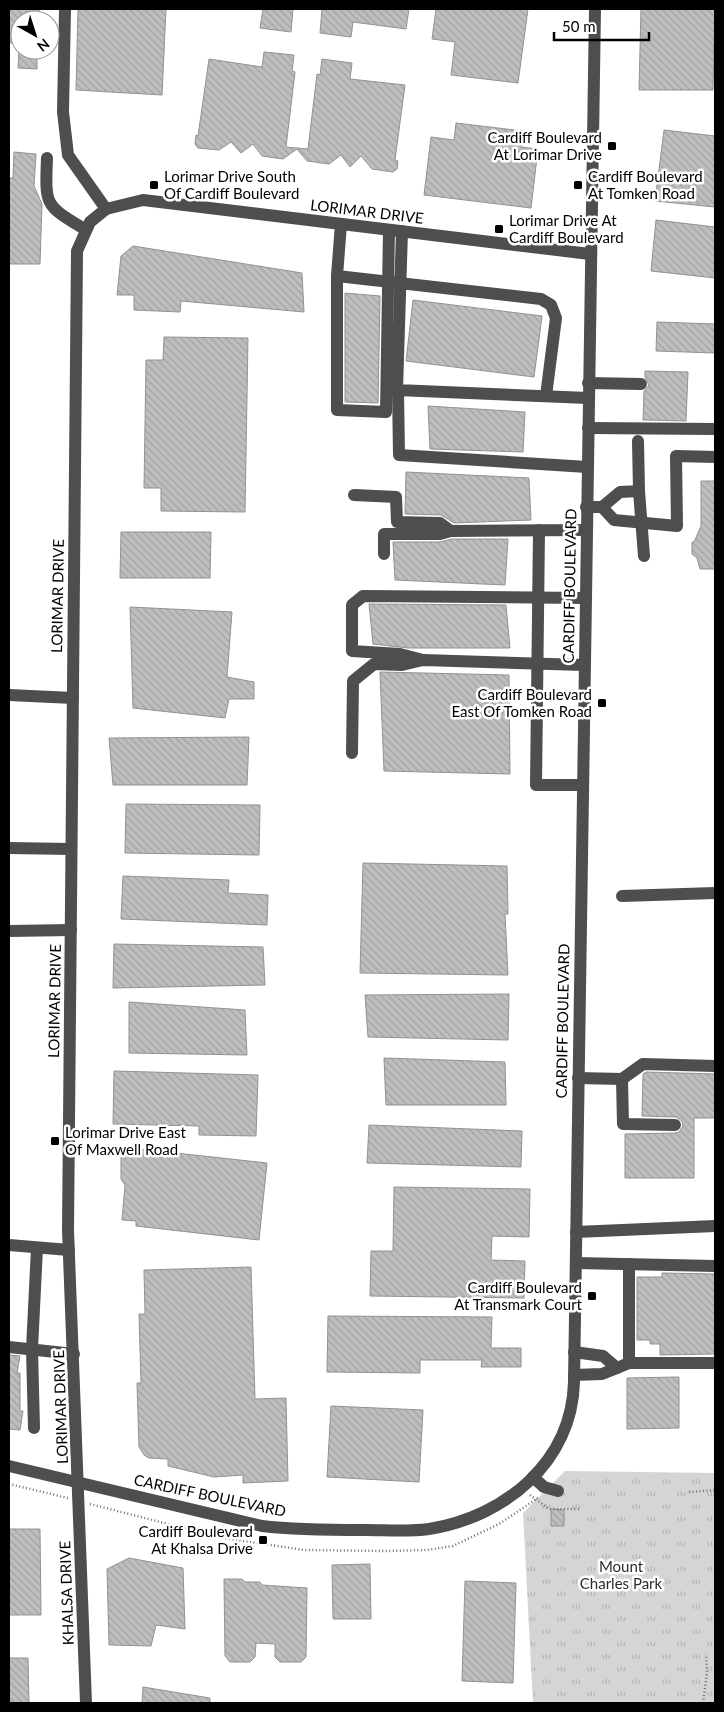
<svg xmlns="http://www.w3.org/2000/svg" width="724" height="1712" font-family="Lato,sans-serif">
<defs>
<pattern id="park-tufts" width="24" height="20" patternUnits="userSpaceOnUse" patternTransform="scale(1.25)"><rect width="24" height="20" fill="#d5d5d5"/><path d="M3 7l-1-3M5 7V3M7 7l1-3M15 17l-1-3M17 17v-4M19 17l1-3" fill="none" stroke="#b5b5b5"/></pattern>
<pattern id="building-back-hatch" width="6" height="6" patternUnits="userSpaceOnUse" patternTransform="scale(1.25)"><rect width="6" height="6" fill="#bebebe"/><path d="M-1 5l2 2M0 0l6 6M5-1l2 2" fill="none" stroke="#a2a2a2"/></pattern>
</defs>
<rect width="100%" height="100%" fill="#fff"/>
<!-- park -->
<path fill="url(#park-tufts)" d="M565 1471 715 1473V1703H533L523 1513Z"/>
<!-- building -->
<g fill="url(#building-back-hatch)" stroke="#929292">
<path d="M9 9H39V20H20V43H9Z"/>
<path d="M78 9H166L162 95 76 90Z"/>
<path d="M263 9H293L291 32 260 28Z"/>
<path d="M322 9H409L406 29 353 22 351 37 320 33Z"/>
<path d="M436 9H528L518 83 451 75 455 42 432 39Z"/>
<path d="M641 9H715L713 90H639Z"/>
<path d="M19 50H37V69L18 68Z"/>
<path d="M264 52 294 55 292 71 295 72 286 147 308 149 317 74 320 75 322 59 352 63 350 79 405 85 395 160 398 161 397 169 393 172 372 169 361 156 350 167 341 155 329 164 307 161 297 149 283 159 262 156 253 144 241 153 231 142 219 150 198 148 195 144 196 135 198 136 209 59 262 67Z"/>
<path d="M456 123 523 131 521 147 538 149 531 208 424 195 431 137 454 140Z"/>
<path d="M664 130 715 136V207L655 201Z"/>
<path d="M14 152 36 154 34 186 42 204 40 264H9V178H13Z"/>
<path d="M656 220 715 227V278L651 271Z"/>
<path d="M133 246 302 273 304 312 181 301 180 312 134 310V295H117L121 256Z"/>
<path d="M345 293 380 296 378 403 345 402Z"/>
<path d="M413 300 542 316 534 377 406 361Z"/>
<path d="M657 322 715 324V353L656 351Z"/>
<path d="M164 337 248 338 245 512 161 511V488H144L146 360H163Z"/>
<path d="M645 371 688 372 686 421 643 420 644 391 649 385 645 377Z"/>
<path d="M428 406 525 412 523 452 430 449Z"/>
<path d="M406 472 529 478 531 520 454 523 441 515 405 514Z"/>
<path d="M701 481H715V569H700L697 558 692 554V542H694L701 526Z"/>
<path d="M121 532H211L210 578H120Z"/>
<path d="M452 539H508L505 585 395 580 393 542H440Z"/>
<path d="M369 604 506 605 510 648H408L373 644Z"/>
<path d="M130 607 232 612 227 677 254 682V699H229L225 718 133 708Z"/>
<path d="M380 672 509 675 510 774 384 771Z"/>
<path d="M249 737 247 785H113L109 738Z"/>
<path d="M126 804 260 805 259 855 125 853Z"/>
<path d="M363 863 507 866 508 914H505L508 975 360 973Z"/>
<path d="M123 876 229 880 228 893 268 895 267 925 121 919Z"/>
<path d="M114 944 263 947 265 985 113 988Z"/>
<path d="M509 994 508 1040 368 1037 365 995Z"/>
<path d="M129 1002 245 1010 247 1055 129 1053Z"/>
<path d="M384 1058 505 1062 506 1105H386Z"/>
<path d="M114 1071 258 1075 256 1136 199 1135V1126L113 1124Z"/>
<path d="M646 1072 715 1074V1118H694V1178H625V1134L675 1133 679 1132 683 1126 682 1121 676 1117 642 1116 643 1074Z"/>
<path d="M369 1125 522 1131 521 1167 367 1163Z"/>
<path d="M121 1147 267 1163 259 1240 136 1226V1221L122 1220 125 1185 121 1179Z"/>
<path d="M394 1187 530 1189 529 1237 492 1236 491 1260 525 1261 524 1298 370 1296 371 1251H393Z"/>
<path d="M251 1267 255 1399 286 1398 288 1481 243 1483V1475L214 1477 168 1466V1459L149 1458 144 1455 139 1447 137 1383H141L139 1314H145L144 1270Z"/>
<path d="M662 1273 715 1274V1354L660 1355V1344H650V1340H637V1277H662Z"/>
<path d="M328 1316 492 1317 491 1348H521V1367H481L482 1360H420V1373L327 1372Z"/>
<path d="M9 1355 20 1356 17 1373H20V1411H23L20 1430 9 1429Z"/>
<path d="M679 1377V1428L627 1429V1378Z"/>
<path d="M331 1406 423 1410 419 1482 327 1477Z"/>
<path d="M551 1509 564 1510V1526H551Z"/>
<path d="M9 1529H40L41 1615H9Z"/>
<path d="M129 1558 183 1568 185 1629 156 1625 151 1646 109 1645 107 1569Z"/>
<path d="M370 1564 371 1619H333L332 1565Z"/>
<path d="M224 1579H242L245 1582H260L262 1585 307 1588 306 1657 301 1662H280L275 1657V1644L256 1643 255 1657 250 1662H230L225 1656Z"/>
<path d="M465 1581 516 1583 513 1683 462 1681Z"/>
<path d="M9 1658H28L29 1703H9Z"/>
<path d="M143 1687 210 1698V1703H142Z"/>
</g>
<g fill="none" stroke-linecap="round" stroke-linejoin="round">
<!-- path -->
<g stroke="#707070" stroke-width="2.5" stroke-dasharray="1 2.5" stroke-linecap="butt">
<path d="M9 1484 68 1498"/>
<path d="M689 1492 715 1490"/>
<path d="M530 1495 549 1509H579"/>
<path d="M90 1504 223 1538 304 1550 386 1551 427 1550 453 1546 499 1524 538 1498"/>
<path d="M703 1703 707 1673 706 1654"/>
</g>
<!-- minor -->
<g stroke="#4e4e4e" stroke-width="12">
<path d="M65 9 63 112 68 155 106 209"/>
<path d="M47 158C45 207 45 205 86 230"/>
<path d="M341 224 337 276 541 299 551 305 556 318 546 396"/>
<path d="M402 231 397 390 588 398"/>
<path d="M337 276V410L386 412 389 230"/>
<path d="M588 383 641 384"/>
<path d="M398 390 399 455 587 467"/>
<path d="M588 428 715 429"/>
<path d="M639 491 644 556"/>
<path d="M354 495 396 497 397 522 440 523 451 531"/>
<path d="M586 507H602L614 520 677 526 676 456 715 457"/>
<path d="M602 507 620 492 639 491 638 441"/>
<path d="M539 530 536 785H582"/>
<path d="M384 554V534H440L451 531 586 530"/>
<path d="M423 660 400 654 352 651V605L363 596 585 598"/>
<path d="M9 695 73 698"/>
<path d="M352 753 353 681 374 664 402 665 423 660 584 665"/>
<path d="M9 848 71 849"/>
<path d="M622 896 715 893"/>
<path d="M9 931 71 930"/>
<path d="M578 1078 622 1079 643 1064 715 1066"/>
<path d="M622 1079 623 1124 675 1125"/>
<path d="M576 1232 715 1226"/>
<path d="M9 1245 69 1250"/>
<path d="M576 1263 715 1266"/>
<path d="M629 1264V1363"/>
<path d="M9 1347 74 1354"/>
<path d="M617 1368 629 1363H715"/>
<path d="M574 1375 602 1374 617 1368 603 1356 574 1352"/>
<path d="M34 1428 32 1349 37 1248"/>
<path d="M9 1466 262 1526C296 1530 330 1530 365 1530 386 1530 408 1532 429 1529 505 1517 572 1462 574 1382L595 9"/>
<path d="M533 1477 544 1487 558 1491"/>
<path d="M86 1703 68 1230 77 251 90 222 106 209 143 200 590 254"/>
</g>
</g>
<!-- markers -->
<g fill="#000" stroke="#fff" stroke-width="2">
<rect x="607" y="141" width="10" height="10" rx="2.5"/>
<rect x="149" y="180" width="10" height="10" rx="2.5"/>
<rect x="573" y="180" width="10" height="10" rx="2.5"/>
<rect x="494" y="224" width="10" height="10" rx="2.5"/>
<rect x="597" y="698" width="10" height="10" rx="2.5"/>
<rect x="50" y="1136" width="10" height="10" rx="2.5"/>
<rect x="587" y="1291" width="10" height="10" rx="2.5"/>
<rect x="258" y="1535" width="10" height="10" rx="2.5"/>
</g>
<g text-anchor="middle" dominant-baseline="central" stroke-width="5" stroke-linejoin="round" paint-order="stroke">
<!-- poi labels -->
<g font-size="15" fill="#000" stroke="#fff" text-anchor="end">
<text x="602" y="137">Cardiff Boulevard<tspan x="602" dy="17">At Lorimar Drive</tspan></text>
<text x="164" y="176" text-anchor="start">Lorimar Drive South<tspan x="164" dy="17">Of Cardiff Boulevard</tspan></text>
<text x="588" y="176" text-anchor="start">Cardiff Boulevard<tspan x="588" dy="17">At Tomken Road</tspan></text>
<text x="509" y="220" text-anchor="start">Lorimar Drive At<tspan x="509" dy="17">Cardiff Boulevard</tspan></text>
<text x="592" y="694">Cardiff Boulevard<tspan x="592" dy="17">East Of Tomken Road</tspan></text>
<text x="65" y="1132" text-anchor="start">Lorimar Drive East<tspan x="65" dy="17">Of Maxwell Road</tspan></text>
<text x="582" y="1287">Cardiff Boulevard<tspan x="582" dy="17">At Transmark Court</tspan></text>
<text x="253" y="1531">Cardiff Boulevard<tspan x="253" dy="17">At Khalsa Drive</tspan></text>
</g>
<!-- street labels -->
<g font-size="15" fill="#000" stroke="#fff">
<text transform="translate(367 211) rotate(7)">LORIMAR DRIVE</text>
<text transform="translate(569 586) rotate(-89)">CARDIFF BOULEVARD</text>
<text transform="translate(57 596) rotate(-89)">LORIMAR DRIVE</text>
<text transform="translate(54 1001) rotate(-89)">LORIMAR DRIVE</text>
<text transform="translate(562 1021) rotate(-89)">CARDIFF BOULEVARD</text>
<text transform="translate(60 1407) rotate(-92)">LORIMAR DRIVE</text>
<text transform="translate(210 1495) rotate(12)">CARDIFF BOULEVARD</text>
<text transform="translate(66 1593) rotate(-92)">KHALSA DRIVE</text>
</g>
<!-- park labels -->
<g font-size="15" fill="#2c2c2c" stroke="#fff">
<text x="621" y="1566">Mount<tspan x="621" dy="17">Charles Park</tspan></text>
</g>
</g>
<!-- border -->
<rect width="724" height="1712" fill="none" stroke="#000000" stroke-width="20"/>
<!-- north arrow -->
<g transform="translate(35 35) rotate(141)"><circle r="24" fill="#ffffff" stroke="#999999"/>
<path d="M0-4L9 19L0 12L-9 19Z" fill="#000000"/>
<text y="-8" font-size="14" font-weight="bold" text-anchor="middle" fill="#000000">N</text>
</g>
<!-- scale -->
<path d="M554 32v8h95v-8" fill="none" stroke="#000000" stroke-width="2.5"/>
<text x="562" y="32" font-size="15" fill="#000000" stroke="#ffffff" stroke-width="4" paint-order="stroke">50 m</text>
</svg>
